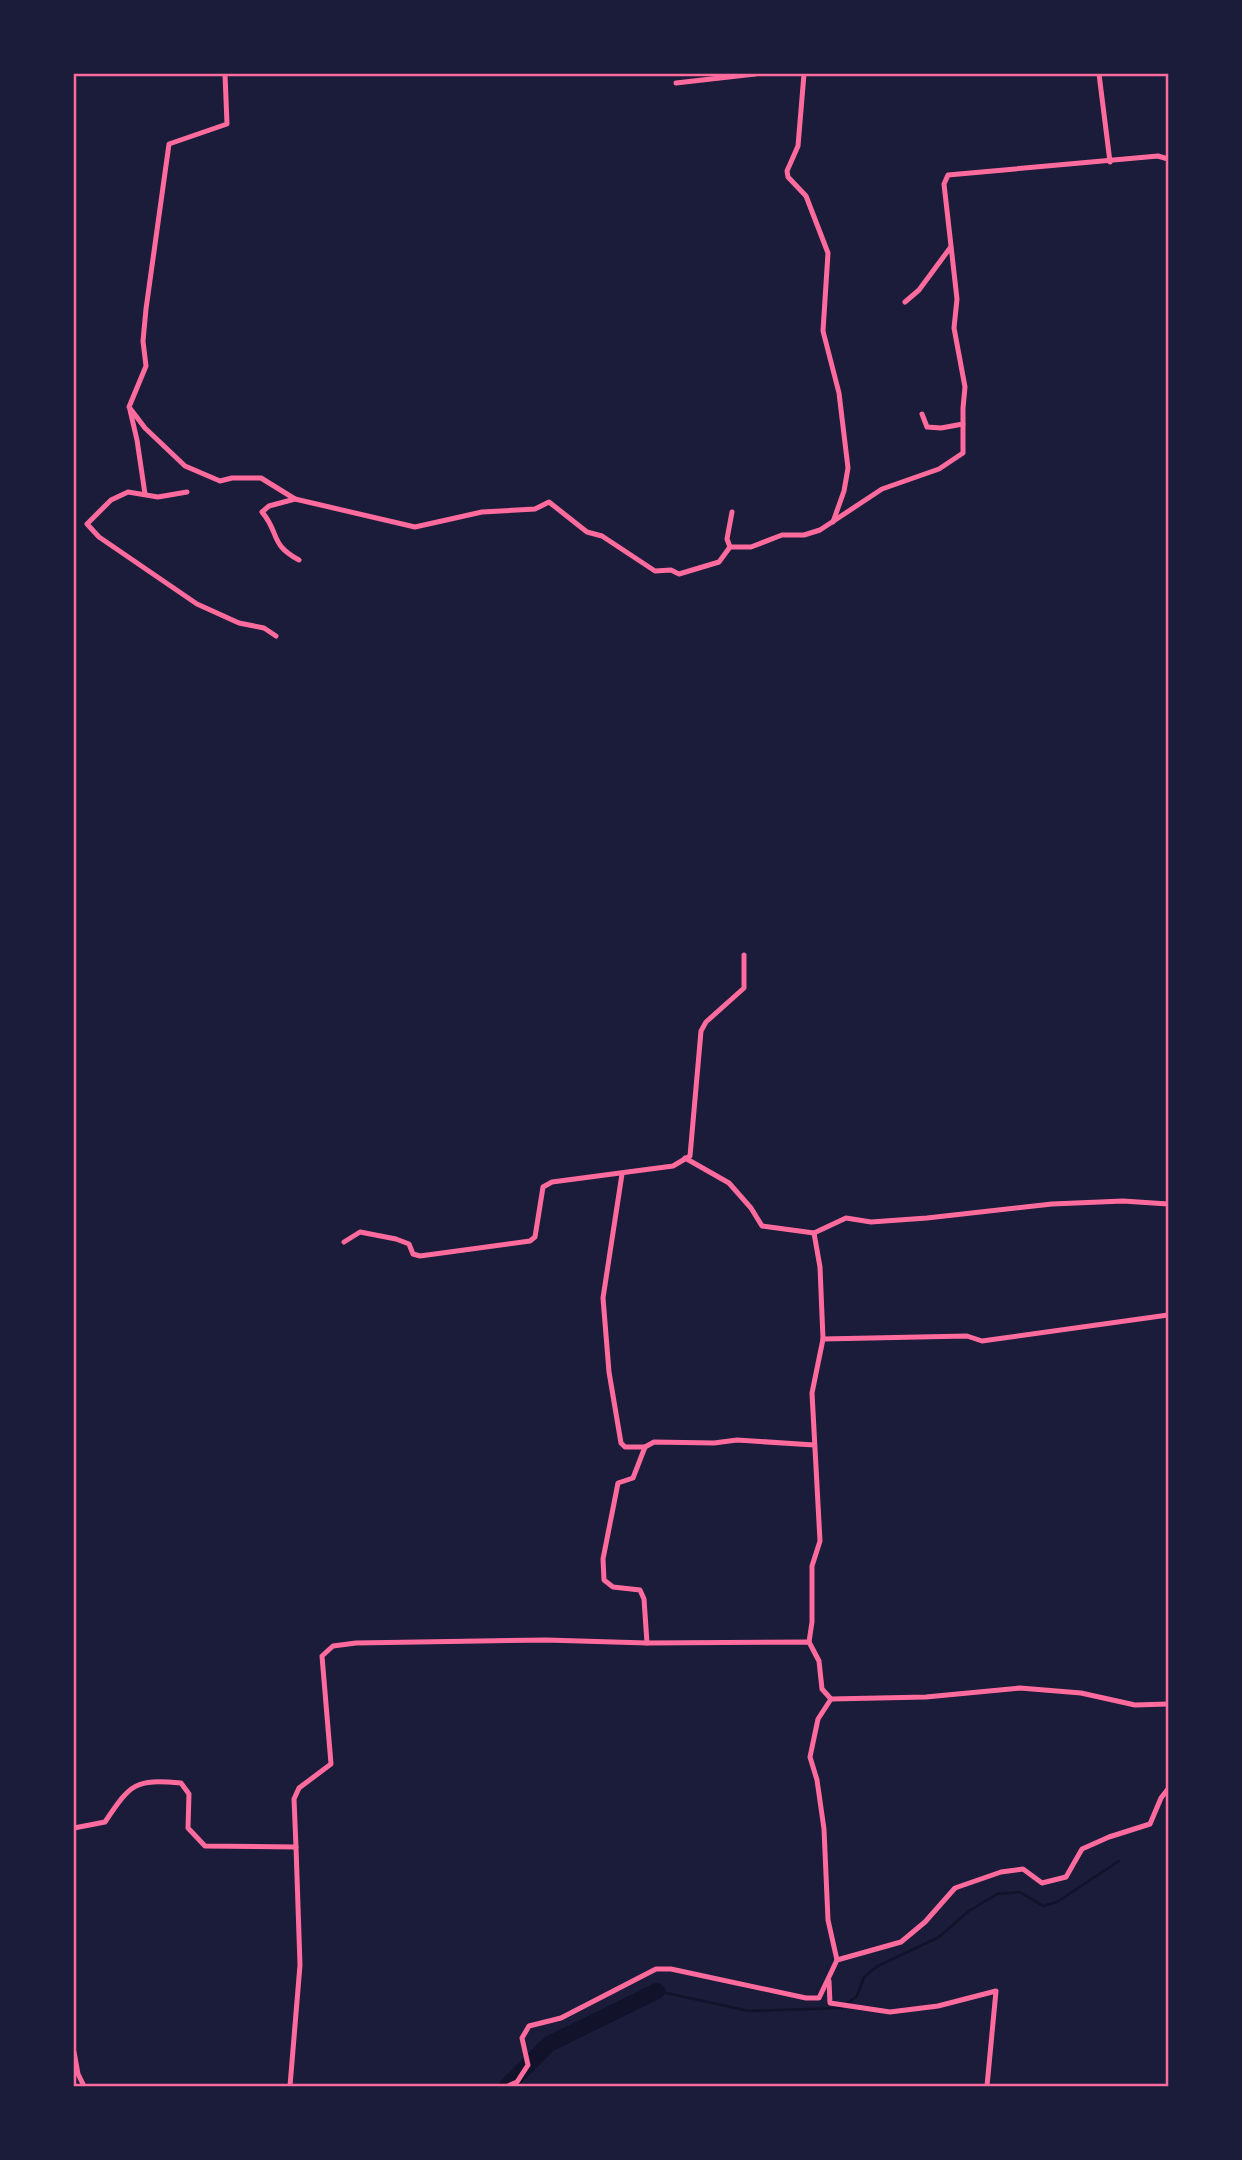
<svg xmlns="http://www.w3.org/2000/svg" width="1242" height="2160" font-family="Spectral,serif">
<rect width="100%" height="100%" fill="#1b1b3a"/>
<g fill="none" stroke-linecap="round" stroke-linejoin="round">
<!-- stream -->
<path stroke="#12122b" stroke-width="2.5" d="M657 1991 749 2011 842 2008 857 1996 864 1977 876 1967 939 1937 969 1911 997 1894 1020 1892 1043 1906 1057 1902 1119 1861"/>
<!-- river -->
<path stroke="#12122b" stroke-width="16" d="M507 2086 549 2044 657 1991"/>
<!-- minor -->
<g stroke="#ff6b9d" stroke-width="5">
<path d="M225 74 227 124 169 144 146 309 143 341 146 366 129 407 145 428 185 466 220 481 232 478H261L295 499 269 506 262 512C280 533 269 544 299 560"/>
<path d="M804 74 798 146 787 171 788 177 806 196 828 253 823 331 839 393 848 468 844 491 833 522"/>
<path d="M1099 74 1110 162"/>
<path d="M676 83 755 74"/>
<path d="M905 302 919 290 950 248"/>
<path d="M130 410 137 440 145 494"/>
<path d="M922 414 927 427 941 428 963 424"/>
<path d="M187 492 158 497 128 492 111 500 87 524 99 537 197 604 239 623 264 628 276 636"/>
<path d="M295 499 415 527 482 512 535 509 549 502 587 532 602 536 655 571 671 570 679 574 719 562 730 547"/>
<path d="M730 547H751L782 535H804L820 530 882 489 939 469 963 453V408L965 387 954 328 957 299 944 184 948 175 1158 156 1168 159"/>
<path d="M730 547 727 539 732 512"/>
<path d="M685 1158 729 1183 751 1208 762 1226 814 1233 846 1218 871 1222 927 1218 1052 1204 1123 1201 1168 1204"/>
<path d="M622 1174 603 1298 609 1372 621 1443 625 1447H645"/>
<path d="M344 1242 360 1232 396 1239 409 1244 413 1254 420 1256 530 1241 535 1237 543 1187 552 1182 673 1166 690 1156 701 1031 706 1022 744 988V955"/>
<path d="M823 1339 967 1336 982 1341 1168 1315"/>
<path d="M809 1642 812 1622V1566L820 1541 812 1393 823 1339 820 1267 814 1233"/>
<path d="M647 1643 644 1599 640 1590 613 1587 604 1580 603 1559 618 1483 633 1478 645 1447 654 1442 714 1443 737 1440 814 1445"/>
<path d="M831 1699 818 1719 810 1757 817 1780 824 1829 828 1920 837 1960"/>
<path d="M74 1828 105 1822C131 1783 135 1779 181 1783L189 1794 188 1828 205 1846 296 1847 294 1799 299 1788 331 1764 322 1656 333 1646 356 1643 546 1640 647 1643 809 1642 819 1661 822 1689 831 1699 926 1697 1020 1688 1081 1693 1135 1705 1168 1704"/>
<path d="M829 1981 830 2003 890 2012 938 2006 996 1991 987 2086"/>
<path d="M74 2052 78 2074 84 2086"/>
<path d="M290 2086 300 1965 296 1847"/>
<path d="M508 2086 517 2082 528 2065 522 2038 529 2026 561 2018 656 1969H671L806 1998H819L837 1960 901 1942 925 1922 955 1888 1001 1872 1023 1869 1042 1883 1066 1877 1082 1849 1109 1837 1150 1824 1161 1798 1168 1789"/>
</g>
</g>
<!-- border -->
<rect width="1242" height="2160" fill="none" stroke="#1b1b3a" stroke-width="150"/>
<rect x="75" y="75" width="1092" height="2010" fill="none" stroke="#ff6b9d" stroke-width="2.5"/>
</svg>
